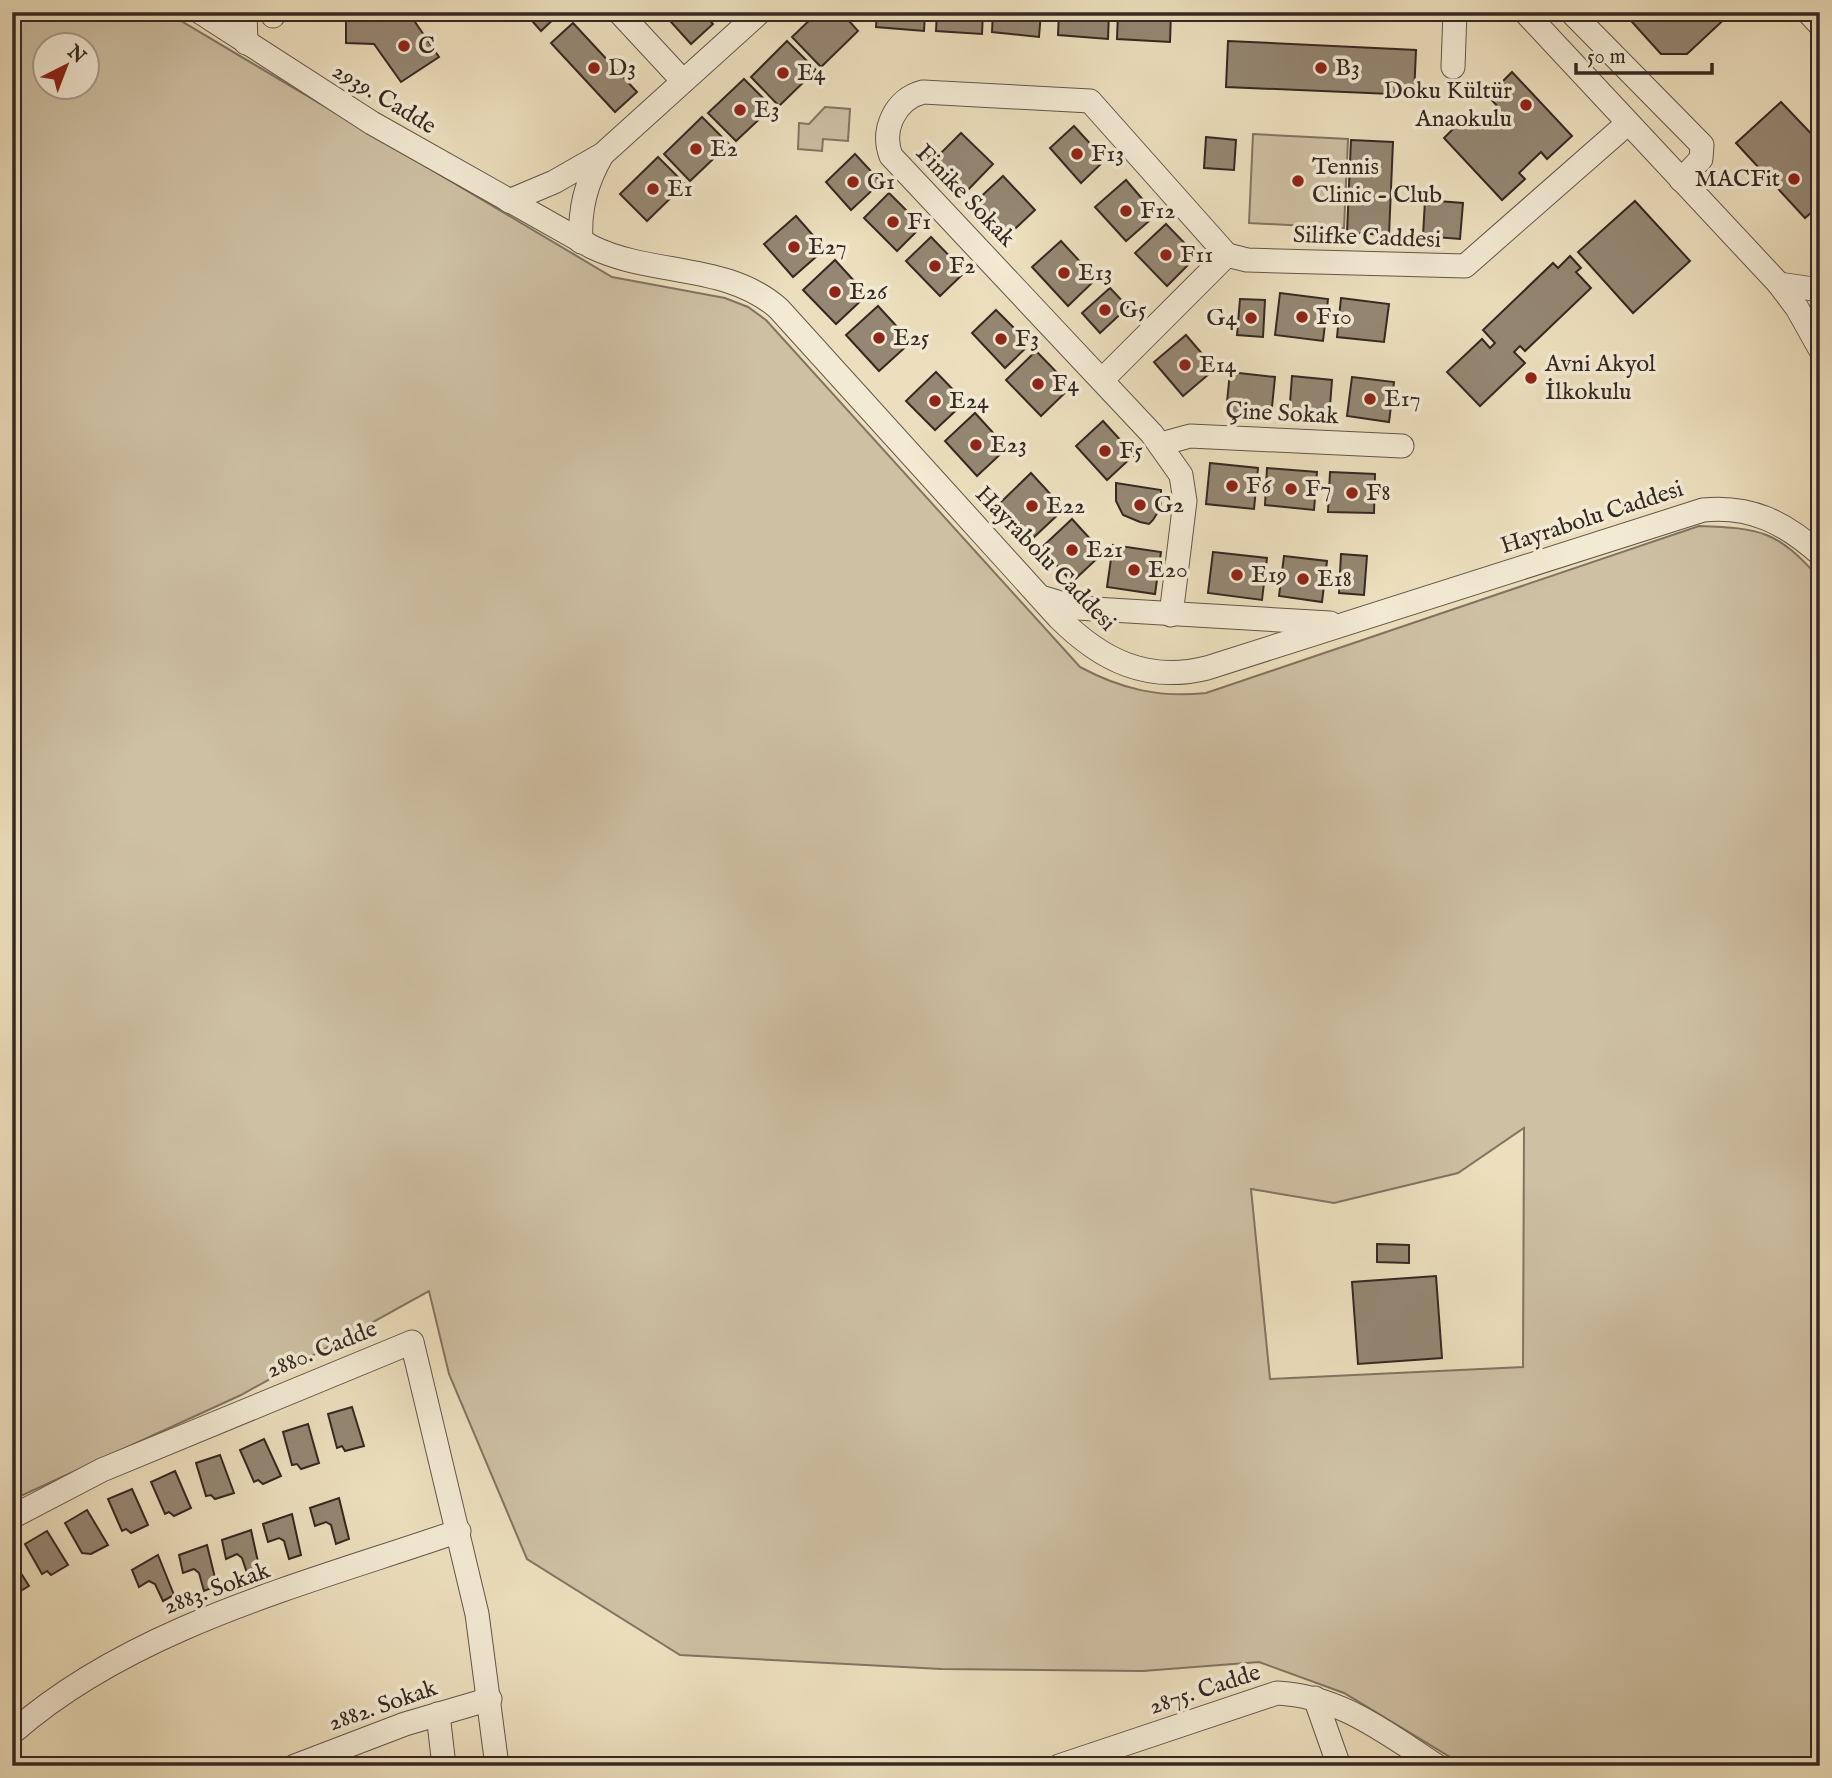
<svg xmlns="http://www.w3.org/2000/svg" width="1832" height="1778" font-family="'IM FELL English',serif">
<rect width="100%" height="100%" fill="#eddfbd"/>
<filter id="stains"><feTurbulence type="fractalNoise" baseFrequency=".00286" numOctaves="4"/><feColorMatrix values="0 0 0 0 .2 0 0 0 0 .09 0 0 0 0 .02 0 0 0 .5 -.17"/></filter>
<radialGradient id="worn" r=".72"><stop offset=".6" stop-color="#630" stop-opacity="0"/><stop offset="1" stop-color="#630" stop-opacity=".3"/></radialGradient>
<!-- green -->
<g fill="#cec0a3" stroke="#827463" stroke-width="2" fill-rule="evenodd">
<path d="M12 12H166L612 277 725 298 748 307 766 320 1080 667C1121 689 1159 698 1206 693L1699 526C1761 528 1778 531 1820 579V1766H1465L1344 1693 1259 1662 1143 1671 941 1669 680 1655 527 1559 449 1374 429 1291 241 1395 12 1500ZM46 46H88V88H46ZM1524 1128 1523 1367 1270 1379 1251 1189 1334 1203 1458 1173Z"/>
<path d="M825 107 850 109 848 141 823 139 822 151 798 149 799 123 809 124Z"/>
<path d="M1253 134 1348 139 1344 228 1249 223Z"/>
</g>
<!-- building -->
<g fill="#958773" stroke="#352823" stroke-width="2">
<path d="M346 12H417L413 19 439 57 401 82 374 44 346 43Z"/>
<path d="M524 12H561L541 31Z"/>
<path d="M662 12H702L713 24 691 44Z"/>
<path d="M818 12H841L858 31 821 67 792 37Z"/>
<path d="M877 12H925L924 31 876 27Z"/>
<path d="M937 12H983L982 34 936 31Z"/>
<path d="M993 12H1041L1039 37 992 32Z"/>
<path d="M1059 12H1109L1108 39 1058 35Z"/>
<path d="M1118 12H1171L1170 42 1117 39Z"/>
<path d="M1623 12H1732L1687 54H1661Z"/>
<path d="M573 23 637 92 615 112 551 43Z"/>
<path d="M787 41 816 70 779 106 751 77Z"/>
<path d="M1228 41 1416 50 1414 95 1226 87Z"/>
<path d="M1512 72 1572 136 1547 159 1541 152 1519 173 1525 179 1502 200 1444 138 1466 116 1478 129 1500 109 1488 96Z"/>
<path d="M744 79 772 107 736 141 708 113Z"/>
<path d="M1781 102 1820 143V205L1805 218 1736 143Z"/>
<path d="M702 117 729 144 690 181 664 154Z"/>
<path d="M1074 126 1105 160 1081 183 1050 148Z"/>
<path d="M961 133 993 164 964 194 932 162Z"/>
<path d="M1206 137 1236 140 1234 170 1204 168Z"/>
<path d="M1351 140 1393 142 1389 235 1347 233Z"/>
<path d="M855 154 881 182 851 210 826 182Z"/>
<path d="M658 157 685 184 647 221 620 194Z"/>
<path d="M1003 176 1035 210 1003 240 972 205Z"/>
<path d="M1126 180 1156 215 1126 241 1095 207Z"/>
<path d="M889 193 922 226 897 251 864 218Z"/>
<path d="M1425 200 1463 203 1460 239 1423 236Z"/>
<path d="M1635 201 1690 261 1633 313 1578 252Z"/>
<path d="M796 216 825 249 793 277 764 244Z"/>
<path d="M1166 224 1197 256 1167 286 1135 253Z"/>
<path d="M931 237 965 272 940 296 906 261Z"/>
<path d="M1061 241 1096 279 1068 306 1032 267Z"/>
<path d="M1570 256 1581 268 1576 272 1591 288 1525 351 1520 346 1514 352 1525 363 1480 406 1447 372 1482 339 1490 348 1495 343 1483 330 1553 263 1558 268Z"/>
<path d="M835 260 867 295 836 324 803 290Z"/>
<path d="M1110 288 1128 307 1100 333 1082 313Z"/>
<path d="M1280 293 1328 299 1323 341 1275 335Z"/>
<path d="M1341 298 1389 304 1384 342 1337 337Z"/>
<path d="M1240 299 1265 300 1263 337 1237 335Z"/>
<path d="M878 306 911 342 879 371 846 335Z"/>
<path d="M996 310 1030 344 1005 368 972 333Z"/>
<path d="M1186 335 1215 369 1183 396 1154 362Z"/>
<path d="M1036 351 1071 387 1041 416 1006 380Z"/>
<path d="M936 372 965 402 935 430 906 401Z"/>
<path d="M1230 372 1275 377 1271 417 1226 412Z"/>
<path d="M1292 376 1332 380 1329 419 1289 416Z"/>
<path d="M1352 377 1394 382 1389 422 1347 416Z"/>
<path d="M975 413 1007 448 977 476 945 441Z"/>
<path d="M1103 421 1134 455 1107 480 1076 446Z"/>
<path d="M1210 463 1258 468 1254 509 1206 504Z"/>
<path d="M1267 468 1317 472 1314 510 1265 505Z"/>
<path d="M1330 472 1375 474 1374 513 1328 512Z"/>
<path d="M1031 473 1064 509 1033 538 1000 503Z"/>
<path d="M1116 483 1161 490V507L1153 520 1149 524 1140 522 1123 515 1116 501Z"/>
<path d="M1072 519 1103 553 1072 582 1041 548Z"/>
<path d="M1113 545 1161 552 1155 594 1107 587Z"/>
<path d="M1213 552 1267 558 1262 600 1208 593Z"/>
<path d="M1341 554 1367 556 1364 595 1339 593Z"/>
<path d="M1284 556 1327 561 1322 602 1279 596Z"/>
<path d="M1377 1244 1409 1245V1263L1377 1262Z"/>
<path d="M1436 1276 1442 1358 1358 1364 1352 1282Z"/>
<path d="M352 1407 364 1446 345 1451 342 1446 337 1448 328 1414Z"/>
<path d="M308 1424 319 1463 301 1469 297 1464 292 1465 283 1432Z"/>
<path d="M264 1439 281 1476 263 1484 258 1480 254 1482 240 1450Z"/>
<path d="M220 1455 234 1493 215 1499 211 1495 206 1496 196 1463Z"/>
<path d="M175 1471 191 1508 174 1516 169 1512 165 1514 151 1482Z"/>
<path d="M132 1489 148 1525 131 1533 126 1529 122 1531 108 1499Z"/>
<path d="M339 1498 349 1539 336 1544 331 1525 326 1522 315 1526 310 1508Z"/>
<path d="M87 1510 108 1545 91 1554 82 1553 65 1523Z"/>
<path d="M292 1514 301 1555 289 1559 284 1541 279 1538 268 1542 263 1524Z"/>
<path d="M251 1530 260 1571 248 1576 242 1558 237 1554 226 1559 222 1540Z"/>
<path d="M47 1531 68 1565 51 1575 47 1571 42 1574 25 1544Z"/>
<path d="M207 1545 217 1586 204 1591 199 1573 194 1569 183 1573 179 1555Z"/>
<path d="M158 1555 174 1595 163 1601 155 1584 149 1581 139 1587 132 1570Z"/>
<path d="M12 1559 29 1586 12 1596Z"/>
</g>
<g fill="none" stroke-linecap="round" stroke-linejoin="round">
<defs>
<g id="minor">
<path d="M200 12 372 123 592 247C651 276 728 263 779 309L1059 618C1101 660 1147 683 1207 668L1703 510C1751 505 1785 523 1820 554"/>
<path d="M245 12 246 43"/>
<path d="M273 12V16"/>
<path d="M619 12 683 81"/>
<path d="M1525 12 1779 284 1820 290"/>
<path d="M1571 12 1702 145 1701 159 1681 180"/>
<path d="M1808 12 1820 25"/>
<path d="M1453 67 1455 12"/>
<path d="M509 201 554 182 603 154 760 12"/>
<path d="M581 242C579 209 586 183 602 155"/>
<path d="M1779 284 1797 308 1820 349"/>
<path d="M1103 379 1227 255 1247 260 1465 266 1628 123"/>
<path d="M1161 444 1190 436 1402 446"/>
<path d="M1044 598 1077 608 1330 623"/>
<path d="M1171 615 1185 501 1181 475 1152 434 891 156C881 130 895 99 923 92L1090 101 1227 255"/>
<path d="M12 1517 102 1470 412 1342 477 1614 497 1766"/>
<path d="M1315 1698 1339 1766"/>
<path d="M438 1714 444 1766"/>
<path d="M12 1733C133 1626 309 1583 459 1531"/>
<path d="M295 1766 405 1724 490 1699"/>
<path d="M1059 1766 1277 1693C1340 1696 1386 1733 1437 1766"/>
</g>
</defs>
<!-- minor casing -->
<use href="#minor" stroke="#63564a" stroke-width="25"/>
<!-- minor -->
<use href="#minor" stroke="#f3ead4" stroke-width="23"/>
</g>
<!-- markers -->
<g fill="#8f2418" stroke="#f3ead4" stroke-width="2.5">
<circle cx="404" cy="46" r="7"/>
<circle cx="594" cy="68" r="7"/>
<circle cx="1321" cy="68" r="7"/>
<circle cx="783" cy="73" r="7"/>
<circle cx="1526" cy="105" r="7"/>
<circle cx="740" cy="110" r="7"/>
<circle cx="696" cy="149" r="7"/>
<circle cx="1077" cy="154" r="7"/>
<circle cx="1794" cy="179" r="7"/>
<circle cx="1298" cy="181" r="7"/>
<circle cx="853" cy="182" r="7"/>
<circle cx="653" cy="189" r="7"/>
<circle cx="1126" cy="211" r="7"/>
<circle cx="893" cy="222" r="7"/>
<circle cx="794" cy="247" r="7"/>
<circle cx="1166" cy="255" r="7"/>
<circle cx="935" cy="266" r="7"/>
<circle cx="1064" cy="273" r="7"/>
<circle cx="835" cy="292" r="7"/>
<circle cx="1105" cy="310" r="7"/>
<circle cx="1302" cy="317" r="7"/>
<circle cx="1251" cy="318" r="7"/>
<circle cx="879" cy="338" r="7"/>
<circle cx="1001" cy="339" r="7"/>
<circle cx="1185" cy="365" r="7"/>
<circle cx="1531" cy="378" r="7"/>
<circle cx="1038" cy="384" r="7"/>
<circle cx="1370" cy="399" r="7"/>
<circle cx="935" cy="401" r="7"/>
<circle cx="976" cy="445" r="7"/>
<circle cx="1105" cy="451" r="7"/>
<circle cx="1232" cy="486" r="7"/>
<circle cx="1291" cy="489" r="7"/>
<circle cx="1352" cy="493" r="7"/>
<circle cx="1140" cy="505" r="7"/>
<circle cx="1032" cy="506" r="7"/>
<circle cx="1072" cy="550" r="7"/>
<circle cx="1134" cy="570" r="7"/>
<circle cx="1237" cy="575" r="7"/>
<circle cx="1303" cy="579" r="7"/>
</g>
<g text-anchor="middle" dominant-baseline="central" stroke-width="7" stroke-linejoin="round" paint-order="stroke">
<!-- poi labels -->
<g font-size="24" fill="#352823" stroke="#f3ead4" text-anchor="start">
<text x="418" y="46">C</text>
<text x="608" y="68">D3</text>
<text x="1335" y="68">B3</text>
<text x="797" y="73">E4</text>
<text x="1512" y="91" text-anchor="end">Doku Kültür<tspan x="1512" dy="28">Anaokulu</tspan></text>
<text x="754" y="110">E3</text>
<text x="710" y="149">E2</text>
<text x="1091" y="154">F13</text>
<text x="1312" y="167">Tennis<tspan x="1312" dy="28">Clinic - Club</tspan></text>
<text x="1780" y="179" text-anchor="end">MACFit</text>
<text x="867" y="182">G1</text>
<text x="667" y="189">E1</text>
<text x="1140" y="211">F12</text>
<text x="907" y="222">F1</text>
<text x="808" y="247">E27</text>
<text x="1180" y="255">F11</text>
<text x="949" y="266">F2</text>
<text x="1078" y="273">E13</text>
<text x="849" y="292">E26</text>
<text x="1119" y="310">G5</text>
<text x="1316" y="317">F10</text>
<text x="1237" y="318" text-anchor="end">G4</text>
<text x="893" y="338">E25</text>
<text x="1015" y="339">F3</text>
<text x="1545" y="364">Avni Akyol<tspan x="1545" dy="28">İlkokulu</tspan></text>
<text x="1199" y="365">E14</text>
<text x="1052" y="384">F4</text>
<text x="1384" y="399">E17</text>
<text x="949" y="401">E24</text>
<text x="990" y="445">E23</text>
<text x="1119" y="451">F5</text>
<text x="1246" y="486">F6</text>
<text x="1305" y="489">F7</text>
<text x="1366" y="493">F8</text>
<text x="1154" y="505">G2</text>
<text x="1046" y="506">E22</text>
<text x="1086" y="550">E21</text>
<text x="1148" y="570">E20</text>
<text x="1251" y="575">E19</text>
<text x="1317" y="579">E18</text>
</g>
<!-- street labels -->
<g font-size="24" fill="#352823" stroke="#f3ead4">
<text transform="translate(384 99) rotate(31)">2939. Cadde</text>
<text transform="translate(965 196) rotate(46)">Finike Sokak</text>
<text transform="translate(1367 238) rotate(2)">Silifke Caddesi</text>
<text transform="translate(1282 414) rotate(3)">Çine Sokak</text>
<text transform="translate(1592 518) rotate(-18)">Hayrabolu Caddesi</text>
<text transform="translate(1045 559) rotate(46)">Hayrabolu Caddesi</text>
<text transform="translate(322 1350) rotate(-22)">2880. Cadde</text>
<text transform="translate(217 1589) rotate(-20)">2883. Sokak</text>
<text transform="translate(1205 1690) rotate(-18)">2875. Cadde</text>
<text transform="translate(383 1706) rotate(-19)">2882. Sokak</text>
</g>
</g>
<!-- margin -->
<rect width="1832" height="1778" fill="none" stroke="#eddfbd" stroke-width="42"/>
<rect x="14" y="14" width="1804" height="1750" fill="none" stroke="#352823" stroke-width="3.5"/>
<rect x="21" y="21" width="1790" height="1736" fill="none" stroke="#352823" stroke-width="2"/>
<!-- north arrow -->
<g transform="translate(66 66) rotate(42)"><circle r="33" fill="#f3ead4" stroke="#a79c8d" stroke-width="2"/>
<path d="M0-5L12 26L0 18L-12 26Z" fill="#8f2418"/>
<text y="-10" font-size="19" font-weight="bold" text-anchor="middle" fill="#352823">N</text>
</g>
<!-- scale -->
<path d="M1576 63v10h136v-10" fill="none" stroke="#352823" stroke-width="3.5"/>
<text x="1587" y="63" font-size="21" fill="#352823" stroke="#f3ead4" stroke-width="5" paint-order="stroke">50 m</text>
<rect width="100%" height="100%" filter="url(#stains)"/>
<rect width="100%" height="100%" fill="url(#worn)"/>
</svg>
